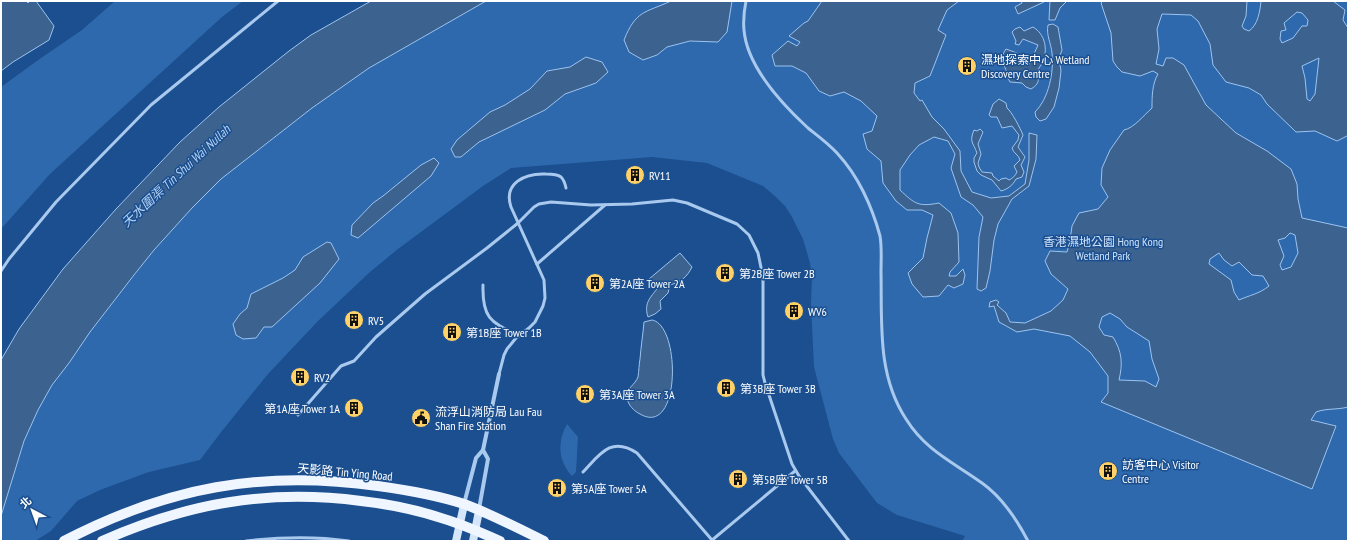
<svg xmlns="http://www.w3.org/2000/svg" width="1349" height="542" font-family="'PT Sans Narrow','Noto Sans TC',sans-serif">
<rect width="100%" height="100%" fill="#1b4f8f"/>
<!-- green -->
<g fill="#2e69ad">
<path d="M115 1H243L222 17 50 174 1 229V87L41 58 82 30Z"/>
<path d="M486 1H1348V541H962L965 536 897 515 877 503 839 453 833 439 814 367 811 304 812 277 810 263 803 239 792 217 785 206 776 197 763 186 707 163 652 157 511 168 483 186 398 249 370 272 318 321 268 374 222 431 200 460 149 472 100 490 77 501 51 531 35 541H1V516L24 441 38 409 52 385 69 363 90 332 154 250 192 208 221 179 312 108 369 68Z"/>
<path d="M567 424 578 437 576 472 572 476C558 461 557 442 567 424Z"/>
</g>
<!-- water -->
<g fill="#3c6290" stroke="#9cc4f0" fill-rule="evenodd">
<path d="M1 1H26L28 3 30 1H36L54 26 49 40 13 62 1 71Z"/>
<path d="M371 1H486L369 68 312 108 221 179 192 208 154 250 134 275 90 332 69 363 52 385 38 410 24 441 1 516V360L19 329 63 269 116 209 180 142 219 107 289 51 311 35Z"/>
<path d="M671 1H732L727 32 718 42 690 41 667 47 657 55 643 60 629 52 624 40C636 10 645 13 671 1Z"/>
<path d="M822 1H959L947 10 938 30 946 35 930 76 915 83 914 93 920 101 922 100 932 117 944 129 960 151 961 171 972 192 991 198 1009 196 1025 184 1029 160V133L1037 135 1036 159 1029 186 1012 199 998 224 994 240 990 271 986 288 981 291 977 289 979 237 983 217 973 205 961 197 951 168 955 154 948 141 934 137 919 145 910 155 900 170V190C915 204 918 207 939 203L951 213 958 233 959 262 950 272 949 276H956L963 269 965 275 963 284 954 288 948 285 939 296 923 297 912 284 908 273 923 258 927 238 933 215 922 210H907L896 201 883 183 881 161 867 149 863 134 872 131 877 116 861 101 844 92 830 96 819 91 806 73 792 66H775L772 55 788 41 797 46 800 42 789 36 804 23 808 21Z"/>
<path d="M1021 1H1043L1044 2 1018 14 1015 7 1022 3Z"/>
<path d="M1050 1H1067L1060 8 1055 20H1049Z"/>
<path d="M1103 1H1247L1246 16 1242 26 1244 29 1249 31C1258 25 1260 11 1261 1H1333L1345 10 1343 20 1348 28V139L1347 136 1337 141 1315 131 1296 132 1267 104 1261 95 1249 88 1226 82 1213 65 1210 44 1198 21 1191 15 1162 14 1157 29 1159 49 1156 64 1163 66 1166 58H1173L1184 65 1206 105 1236 133 1267 151 1291 169 1297 184 1298 199 1302 218 1348 228V407C1337 410 1327 408 1316 412L1311 420 1336 426 1312 489 1101 402 1108 393V376L1090 352 1070 336 1034 329 1017 332 999 322 994 306 989 307 990 302 996 300 999 302 997 305 1006 313 1010 322 1025 323 1051 311 1063 300 1068 289 1051 274 1045 261 1050 251 1067 252 1070 241 1072 226 1079 213 1098 209 1108 197 1101 185 1102 168 1110 150 1124 130C1134 128 1144 115 1152 108 1152 97 1152 84 1158 74L1153 71 1140 76 1122 72 1117 67 1113 61 1111 33 1101 3ZM1297 12 1302 13 1308 20 1307 26H1302L1293 38 1282 43 1280 39 1281 31 1286 30 1284 23ZM1319 58 1315 94 1310 101 1307 99 1305 78 1302 66ZM1290 233 1295 235 1298 253 1291 267 1282 270 1280 265 1284 256 1278 240 1285 238ZM1219 253 1224 260 1232 266 1239 262 1252 275 1263 276 1269 286C1259 294 1250 295 1239 300L1234 292 1231 280 1209 264 1210 259ZM1110 313 1120 319 1127 327 1149 341 1152 359 1159 379 1156 387 1145 381 1119 380C1123 363 1122 352 1113 337L1104 335 1099 327 1102 317Z"/>
<path d="M1053 24 1058 27 1062 50 1059 58 1061 71 1059 88 1054 107 1046 119 1040 121 1036 117 1035 112C1049 98 1054 72 1052 53 1051 43 1046 35 1048 25Z"/>
<path d="M1020 27 1024 31 1033 27C1045 34 1048 49 1043 62 1042 64 1040 66 1039 68 1036 77 1043 82 1031 89L1026 87 1022 83 1010 82C1008 79 1008 77 1007 73 1004 62 998 61 1006 49L1017 53 1015 59 1029 65 1038 45 1023 39 1019 45 1015 44 1016 41 1012 32 1015 29Z"/>
<path d="M586 57 602 62 608 72 596 83 565 94 545 110 479 142 461 157H455L451 149 457 140 490 112 505 105 530 89 547 71 570 67Z"/>
<path d="M999 99 1006 103 1007 108C1012 112 1020 128 1023 135L1018 147 1025 157 1021 165 1024 172 1022 177 1016 179C1013 185 1008 189 1001 191L992 180 981 175 977 171 974 162V158L977 153C973 142 969 142 974 130L977 131 980 129 983 132 978 144 981 154 978 163 979 167 982 172 992 173 993 176 999 181 1001 179 1006 178 1009 180C1013 178 1015 176 1017 172L1014 166 1020 160C1019 155 1013 153 1012 148L1018 140 1019 135 1012 126 1002 128 997 117H991L989 115 993 104Z"/>
<path d="M434 158 439 163 431 176 358 238 351 235 352 225 373 203 383 196 421 165Z"/>
<path d="M327 242 331 243 339 259 320 283 272 327H264L256 338 243 339 236 335 233 324 240 314 247 308 251 294 283 278 295 270 303 257Z"/>
<path d="M680 253 692 267C687 277 681 282 670 285L668 293 660 301 661 309 655 314 648 317C643 302 652 296 660 285L649 279Z"/>
<path d="M652 320C681 325 681 438 640 414 634 411 628 405 627 398 626 388 635 385 638 377 639 371 639 364 640 359 641 346 643 334 644 322Z"/>
</g>
<g fill="none" stroke-linecap="round" stroke-linejoin="round">
<!-- lane -->
<g stroke="#a9c9ee" stroke-width="3">
<path d="M746 1C744 11 743 20 744 30 747 67 782 104 808 128 818 136 829 144 837 153 848 165 856 177 863 191 870 205 876 221 880 236 882 247 881 260 881 272 882 323 877 375 906 419 926 451 953 462 982 483 1002 497 1017 520 1028 541"/>
<path d="M537 264 605 205"/>
<path d="M1 271 9 259 56 202 151 105 278 1"/>
<path d="M483 285C482 319 491 322 519 336"/>
<path d="M499 374 504 355 507 349 516 338 529 328 535 322 543 306 545 298 544 280 511 207C503 183 525 173 546 174 551 174 557 174 561 177 564 180 565 183 566 188"/>
<path d="M298 415 341 366 354 361 376 337 425 294 487 248 518 223 534 207 539 204 551 202 591 205 632 204 673 200 687 203 737 224 749 235 758 253 763 277V375L765 383 792 464 799 476 849 541"/>
<path d="M583 472C600 454 611 436 637 453L712 540"/>
<path d="M246 541C280 537 315 536 349 541"/>
<path d="M711 541 795 471"/>
</g>
<!-- street -->
<g stroke="#a9c9ee" stroke-width="4">
<path d="M464 504 476 458 483 450 499 374"/>
<path d="M479 509 488 459 483 450"/>
</g>
<!-- secondary -->
<g stroke="#d6e6fa" stroke-width="8">
<path d="M456 541 464 505"/>
<path d="M473 541 479 511"/>
</g>
<!-- primary -->
<g stroke="#f0f6ff" stroke-width="10">
<path d="M64 541C168 487 261 470 378 486 407 490 436 495 464 504 491 514 518 528 544 541"/>
<path d="M102 541C188 503 268 489 361 501 387 504 413 509 438 517 459 523 480 532 500 541"/>
</g>
</g>
<!-- icons -->
<defs>
<symbol id="building-disc" viewBox="-11 -11 22 22"><circle r="9.5" fill="#ffd166" stroke="#1b4f8f"/><path d="M-4-6H4V6H1V3H-1V6H-4ZM-2.5-4.3h1.7v1.8h-1.7ZM.8-4.3h1.7v1.8H.8ZM-2.5-1h1.7V.8h-1.7ZM.8-1h1.7V.8H.8Z" fill="#111"/></symbol>
<symbol id="civic-disc" viewBox="-11 -11 22 22"><circle r="9.5" fill="#ffd166" stroke="#1b4f8f"/><path d="M-.6-6.5H3V-4.5H.6V-3L4-1V1h2V6H-6V1h2V-1L-.6-3ZM-1.2 2.5V6h2.4V2.5Z" fill="#111"/></symbol>
</defs>
<g fill-rule="evenodd">
<use href="#building-disc" x="956" y="55" width="22" height="22"/>
<use href="#building-disc" x="624" y="164" width="22" height="22"/>
<use href="#building-disc" x="714" y="262" width="22" height="22"/>
<use href="#building-disc" x="584" y="272" width="22" height="22"/>
<use href="#building-disc" x="783" y="300" width="22" height="22"/>
<use href="#building-disc" x="343" y="309" width="22" height="22"/>
<use href="#building-disc" x="441" y="321" width="22" height="22"/>
<use href="#building-disc" x="289" y="366" width="22" height="22"/>
<use href="#building-disc" x="715" y="377" width="22" height="22"/>
<use href="#building-disc" x="574" y="383" width="22" height="22"/>
<use href="#building-disc" x="343" y="397" width="22" height="22"/>
<use href="#civic-disc" x="410" y="407" width="22" height="22"/>
<use href="#building-disc" x="1097" y="460" width="22" height="22"/>
<use href="#building-disc" x="727" y="468" width="22" height="22"/>
<use href="#building-disc" x="546" y="477" width="22" height="22"/>
</g>
<g text-anchor="middle" dominant-baseline="central" stroke-width="3" stroke-linejoin="round" paint-order="stroke">
<!-- poi labels -->
<g font-size="12" fill="#fff" stroke="#1b4f8f" text-anchor="start">
<text x="981" y="59">濕地探索中心 Wetland<tspan x="981" dy="14">Discovery Centre</tspan></text>
<text x="649" y="175">RV11</text>
<text x="739" y="273">第2B座 Tower 2B</text>
<text x="609" y="283">第2A座 Tower 2A</text>
<text x="808" y="311">WV6</text>
<text x="368" y="320">RV5</text>
<text x="466" y="332">第1B座 Tower 1B</text>
<text x="314" y="377">RV2</text>
<text x="740" y="388">第3B座 Tower 3B</text>
<text x="599" y="394">第3A座 Tower 3A</text>
<text x="340" y="408" text-anchor="end">第1A座 Tower 1A</text>
<text x="435" y="411">流浮山消防局 Lau Fau<tspan x="435" dy="14">Shan Fire Station</tspan></text>
<text x="1122" y="464">訪客中心 Visitor<tspan x="1122" dy="14">Centre</tspan></text>
<text x="752" y="479">第5B座 Tower 5B</text>
<text x="571" y="488">第5A座 Tower 5A</text>
</g>
<!-- park labels -->
<g font-size="12" fill="#cfe3fa" stroke="#1b4f8f">
<text x="1103" y="241">香港濕地公園 Hong Kong<tspan x="1103" dy="14">Wetland Park</tspan></text>
</g>
<!-- street labels -->
<g font-size="12" fill="#fff" stroke="#1b4f8f">
<text transform="translate(345 472) rotate(5)">天影路 Tin Ying Road</text>
</g>
<!-- water labels -->
<g font-size="13" font-style="italic" fill="#b5d3f5" stroke="#1b4f8f">
<text transform="translate(176 176) rotate(-43)">天水圍渠 Tin Shui Wai Nullah</text>
</g>
</g>
<!-- border -->
<rect width="1349" height="542" fill="none" stroke="#ffffff" stroke-width="4"/>
<!-- north arrow -->
<g transform="translate(32 510) rotate(319)" stroke="#1b4f8f" stroke-width="3" paint-order="stroke">
<path d="M0-3L7 15L0 10L-7 15Z" fill="#ffffff"/>
<text y="-6" font-size="11" font-weight="bold" text-anchor="middle" fill="#ffffff">北</text>
</g>
</svg>
